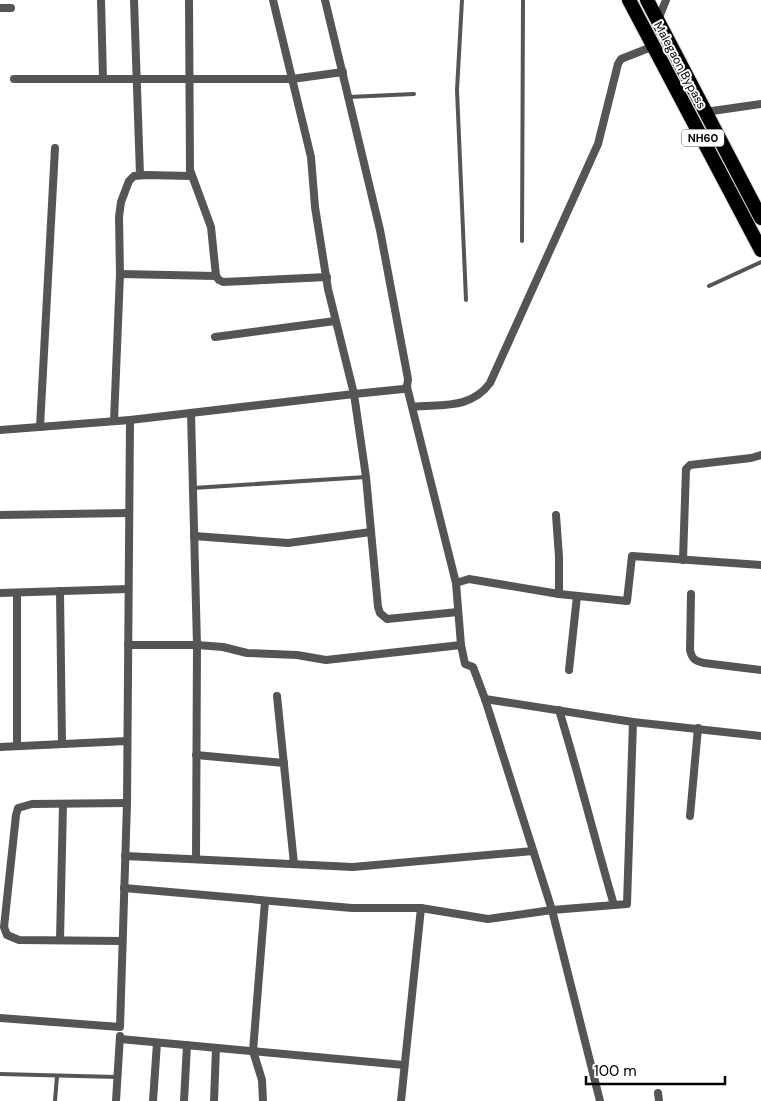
<svg xmlns="http://www.w3.org/2000/svg" width="761" height="1101" font-family="'DM Sans',sans-serif">
<rect width="100%" height="100%" fill="#fff"/>
<g fill="none" stroke-linecap="round" stroke-linejoin="round">
<defs>
<g id="highway">
<path d="M629 0 761 250"/>
<path d="M647 0 761 218"/>
</g>
</defs>
<!-- highway casing -->
<use href="#highway" stroke="#dbdbdb" stroke-width="16"/>
<!-- lane -->
<g stroke="#555" stroke-width="4">
<path d="M462 0 457 90 466 300"/>
<path d="M348 97 414 94"/>
<path d="M522 241 523 0"/>
<path d="M709 286 761 262"/>
<path d="M193 488 366 477"/>
<path d="M0 1074 117 1077"/>
<path d="M55 1101 57 1076"/>
</g>
<!-- street -->
<g stroke="#555" stroke-width="8">
<path d="M101 0 103 79"/>
<path d="M134 0 140 175"/>
<path d="M189 0 190 170 211 227 216 276 219 280 223 282 327 277"/>
<path d="M273 0 311 157 315 207 328 289 354 394 366 477 378 607 380 613 387 619 458 612"/>
<path d="M0 8H11"/>
<path d="M658 20 666 0"/>
<path d="M14 79H292L343 72"/>
<path d="M705 112 761 104"/>
<path d="M120 274 216 276"/>
<path d="M215 337 335 321"/>
<path d="M407 387 456 583"/>
<path d="M413 407C443 404 471 409 490 383L598 144 618 64 621 59 654 46"/>
<path d="M191 413 197 645 196 859"/>
<path d="M114 421 120 274 119 217 121 202 129 181 134 176 146 175 191 176"/>
<path d="M40 427 55 148"/>
<path d="M0 430 130 420 354 394 403 389 407 387 408 379 380 230 325 0"/>
<path d="M0 515 129 513"/>
<path d="M556 515 559 557V594"/>
<path d="M194 536 288 543 371 532"/>
<path d="M683 560 686 469 690 465 751 458 761 455"/>
<path d="M761 565 632 556 627 601 559 594 469 579 456 583 461 645 465 664 473 667 485 699 552 910 627 904 633 722 761 736"/>
<path d="M60 591 62 744"/>
<path d="M0 593 128 589"/>
<path d="M17 593V746"/>
<path d="M691 594 690 650C692 659 695 661 704 663L761 670"/>
<path d="M128 645H197L223 647 247 653 297 655 326 660 461 645"/>
<path d="M569 670 577 596"/>
<path d="M277 696 294 864"/>
<path d="M485 699 633 722"/>
<path d="M559 710C579 775 595 840 614 905"/>
<path d="M0 747 127 741"/>
<path d="M196 755 284 763"/>
<path d="M690 816 698 728"/>
<path d="M125 856 353 867 533 851"/>
<path d="M124 888 352 908H421L488 919 552 910 600 1101"/>
<path d="M60 940 63 804"/>
<path d="M122 941 19 940 7 935 4 927 16 815 18 808 32 804 127 803"/>
<path d="M0 1018 120 1027 127 803 130 420"/>
<path d="M120 1039 404 1065"/>
<path d="M658 1093 659 1101"/>
<path d="M116 1101 120 1036"/>
<path d="M153 1101 157 1043"/>
<path d="M184 1101 187 1045"/>
<path d="M214 1101 216 1048"/>
<path d="M263 1101 262 1080 253 1051 265 901"/>
<path d="M401 1101 421 908"/>
</g>
<!-- highway -->
<use href="#highway" stroke="#000" stroke-width="14"/>
</g>
<g text-anchor="middle" dominant-baseline="central" stroke-width="4" stroke-linejoin="round" paint-order="stroke">
<!-- shield labels -->
<rect fill="#fff" stroke="#4c4c4c" stroke-width="1" x="682" y="129.5" width="42" height="17" rx="4"/>
<g font-size="11" font-weight="bold" fill="#000">
<text x="703" y="138">NH60</text>
</g>
<!-- street labels -->
<g font-size="12" fill="#000" stroke="#fff">
<text transform="translate(680 65) rotate(62)">Malegaon Bypass</text>
</g>
</g>
<!-- scale -->
<path d="M586 1076v8h139v-8" fill="none" stroke="#000000" stroke-width="2.5"/>
<text x="594" y="1076" font-size="15" fill="#000000" stroke="#ffffff" stroke-width="4" paint-order="stroke">100 m</text>
</svg>
